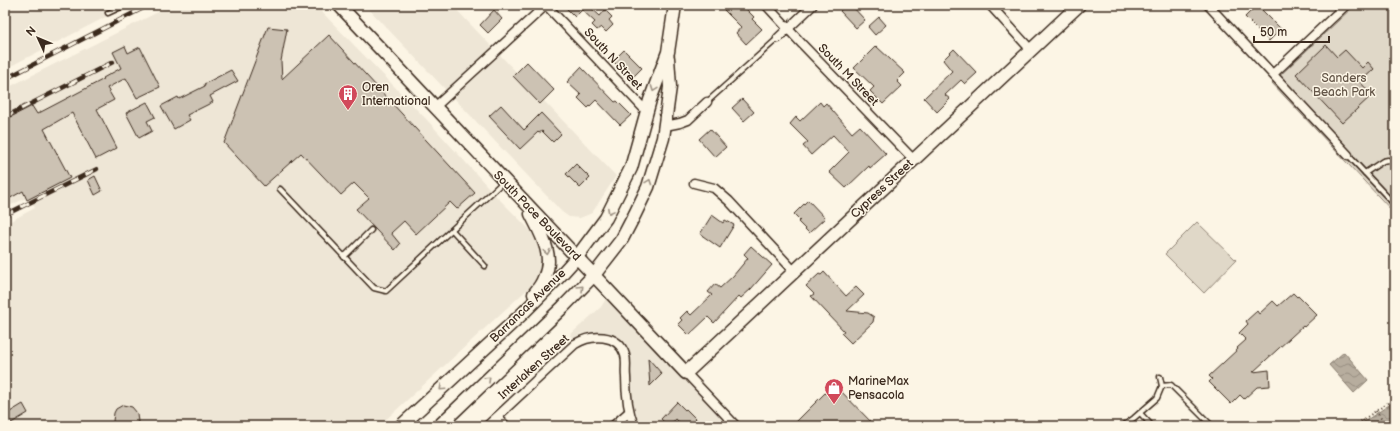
<svg xmlns="http://www.w3.org/2000/svg" width="1400" height="431" font-family="'Balsamiq Sans',sans-serif">
<defs>
<pattern id="water-waves" width="16" height="10" patternUnits="userSpaceOnUse"><rect width="16" height="10" fill="#b7ad9e"/><path d="M0 5q4-4 8 0t8 0" fill="none" stroke="#968d80"/></pattern>
</defs>
<rect width="100%" height="100%" fill="#fcf5e5"/>
<filter id="ink" filterUnits="userSpaceOnUse"><feTurbulence type="fractalNoise" baseFrequency=".025" numOctaves="2"/><feDisplacementMap in="SourceGraphic" scale="8" xChannelSelector="R" yChannelSelector="G"/><feConvolveMatrix kernelMatrix="1 2 1 2 8 2 1 2 1" color-interpolation-filters="sRGB"/></filter>
<g filter="url(#ink)">
<!-- built -->
<g fill="#eee6d6">
<path d="M5 5H129L5 69Z"/>
<path d="M172 5H315L428 121 498 198 530 230 538 245 541 262 538 277 533 284 379 426H5V224L35 208 28 197 5 208V89Z"/>
<path d="M365 5H452L492 47 446 90Z"/>
<path d="M500 55 616 176 592 213 580 218 569 217 562 212 454 98Z"/>
<path d="M607 297 727 423 724 426H639L635 414 637 412 634 410 631 378V358L627 347 617 337 606 332H591L580 334 574 338 570 335 601 307Z"/>
</g>
<!-- park -->
<g fill="#e0d8c8" stroke="#8e8173">
<path d="M1355 5H1395V214L1272 83Z"/>
<path d="M1197 222 1236 260 1204 293 1165 254Z"/>
</g>
<!-- water -->
<g fill="url(#water-waves)" stroke="#85796b">
<path d="M1344 352 1368 380 1354 393 1329 365Z"/>
<path d="M1395 401V426H1358Z"/>
</g>
<!-- building -->
<g fill="#ccc2b3" stroke="#3b2a1e">
<path d="M563 5H588L600 16 605 10 612 17 609 20 613 25 606 32 601 27 597 30 592 25 595 22 582 10 575 17Z"/>
<path d="M729 5H742L754 17 752 19 762 29 746 44 736 33 741 27 724 10Z"/>
<path d="M846 5H851L865 20 856 28 840 11Z"/>
<path d="M1257 5 1281 29 1269 41 1245 17Z"/>
<path d="M494 10 502 19 488 33 480 25Z"/>
<path d="M879 17 886 25 875 35 868 27Z"/>
<path d="M268 27 287 29 281 61 282 79 329 35 475 193 457 209 450 202 416 234 404 221 391 233 400 244 395 250 356 209 369 198 354 183 341 195 301 153 264 186 224 143Z"/>
<path d="M1326 45 1337 57 1345 50 1362 68 1368 62 1374 69 1360 82 1372 95 1342 123 1296 74Z"/>
<path d="M125 46 128 53 140 47 160 87 137 98 126 78 107 88 114 100 97 109 117 148 96 159 72 113 44 129 70 178 27 200 23 191 5 201V120L32 106 37 114 104 79 103 78 121 68 113 52Z"/>
<path d="M876 46 905 73 897 81 902 86 883 104 870 91 874 87 854 68Z"/>
<path d="M954 49 977 73 965 84 961 80 945 95 950 99 937 112 924 98 952 71 943 60Z"/>
<path d="M624 50 642 68 631 79 613 61Z"/>
<path d="M527 62 554 90 540 104 513 76Z"/>
<path d="M581 67 615 102 617 101 631 115 620 125 596 100 588 108 578 98 581 95 567 82Z"/>
<path d="M231 70 238 81 210 96 213 102 187 115 190 120 174 129 161 106 178 97 179 99 205 86 204 84Z"/>
<path d="M742 99 754 112 744 121 732 108Z"/>
<path d="M147 102 155 117 147 121 152 131 139 138 126 113Z"/>
<path d="M820 102 823 106 826 103 852 133 860 126 886 154 870 168 869 166 846 188 829 172 849 152 833 135 811 155 803 146 808 142 790 124 796 117 800 121Z"/>
<path d="M501 105 524 130 541 113 561 134 553 142 542 131 539 133 538 132 520 149 489 116Z"/>
<path d="M710 129 726 147 715 157 699 139Z"/>
<path d="M576 164 590 178 580 188 566 174Z"/>
<path d="M95 176 102 191 95 195 88 180Z"/>
<path d="M808 200 825 218 809 233 798 222 800 220 794 214Z"/>
<path d="M712 215 723 223 725 220 734 225 720 248 700 234Z"/>
<path d="M751 246 772 265 751 289 741 298 739 296 714 323 708 317 689 335 678 324 682 320 680 318 687 311 691 315 712 295 708 292 715 284 720 288 733 276 748 258 744 254Z"/>
<path d="M824 272 846 296 856 287 864 295 847 311 868 313 874 317 873 322 851 343 841 333 844 331 811 296 814 294 806 286 819 274 821 275Z"/>
<path d="M1293 293 1297 297 1298 296 1317 315 1304 327 1303 326 1253 372 1269 370 1270 386 1257 387 1244 399 1240 395 1231 404 1209 382 1212 379 1209 376 1238 349 1237 348 1246 340 1239 333 1248 324 1246 321 1257 311 1259 314 1273 301 1278 306Z"/>
<path d="M648 358 662 374 650 386Z"/>
<path d="M834 384 875 426H792Z"/>
<path d="M677 402 685 410 686 409 703 426H683L676 419 668 426 661 419Z"/>
<path d="M23 404 28 413 8 425 5 420V415Z"/>
<path d="M123 405 132 407 137 413 138 422 135 426H115L113 421 114 413 116 409Z"/>
</g>
<g fill="none" stroke-linecap="round" stroke-linejoin="round">
<defs>
<g id="lane">
<path d="M108 13 125 5"/>
<path d="M707 102 778 38"/>
<path d="M1348 155 1395 205"/>
<path d="M1365 173 1383 161 1388 160 1395 164"/>
<path d="M280 189 374 288 386 291 504 181"/>
<path d="M452 230 485 266"/>
<path d="M344 257 371 230"/>
<path d="M1162 386 1171 385 1212 426"/>
<path d="M1140 413 1152 426"/>
<path d="M1123 426 1134 418 1157 398 1162 386 1160 377"/>
</g>
<g id="street">
<path d="M546 5 647 112"/>
<path d="M766 5 802 44 914 160"/>
<path d="M990 5 1031 50"/>
<path d="M1208 5 1348 155"/>
<path d="M778 38 813 5"/>
<path d="M1273 74 1346 5"/>
<path d="M435 107 546 5"/>
<path d="M665 126 680 123 688 120 707 102"/>
<path d="M694 183 714 188 729 201 794 271"/>
<path d="M686 373 736 426"/>
<path d="M497 417 506 426"/>
<path d="M487 426 575 344C591 334 618 333 625 355 627 362 625 370 626 377 626 393 628 411 634 426"/>
<path d="M613 426 629 412"/>
</g>
<g id="secondary">
<path d="M339 5 686 373 1079 5"/>
<path d="M531 214C541 234 555 256 544 278 542 284 538 289 534 294"/>
<path d="M401 426 522 314 558 278 577 257 606 218 631 168 650 100 668 52 675 5"/>
<path d="M439 426 563 307 594 275 622 239 635 214 648 187 663 138 670 87 668 58"/>
</g>
</defs>
<!-- lane casing -->
<use href="#lane" stroke="#3b2a1e" stroke-width="7"/>
<!-- street casing -->
<use href="#street" stroke="#3b2a1e" stroke-width="11"/>
<!-- secondary casing -->
<use href="#secondary" stroke="#3b2a1e" stroke-width="15"/>
<!-- path -->
<g stroke="#3b2a1e" stroke-width="2" stroke-dasharray="1 3" stroke-linecap="butt">
<path d="M1389 402 1395 410"/>
<path d="M1376 411 1384 423"/>
<path d="M1363 420 1367 426"/>
<path d="M1354 426 1395 398"/>
</g>
<!-- lane -->
<use href="#lane" stroke="#fcf5e5" stroke-width="4"/>
<!-- street -->
<use href="#street" stroke="#fcf5e5" stroke-width="8"/>
<!-- secondary -->
<use href="#secondary" stroke="#fcf5e5" stroke-width="12"/>
<defs>
<g id="rail">
<path d="M5 79 149 5"/>
<path d="M5 117 113 62"/>
<path d="M5 215 97 169"/>
</g>
</defs>
<!-- rail casing -->
<use href="#rail" stroke="#3b2a1e" stroke-width="4.5"/>
<!-- rail -->
<use href="#rail" stroke="#fcf5e5" stroke-width="3" stroke-dasharray="9" stroke-linecap="butt"/>
</g>
<!-- one-way arrows -->
<defs><path id="oneway-chevron" d="M-2-3.5L2.5 0L-2 3.5" fill="none" stroke-width="1.6" stroke-linecap="round" stroke-linejoin="round"/></defs>
<g stroke="#9c9082">
<use href="#oneway-chevron" transform="translate(654 89) rotate(110)"/>
<use href="#oneway-chevron" transform="translate(649 182) rotate(-70)"/>
<use href="#oneway-chevron" transform="translate(610 211) rotate(118)"/>
<use href="#oneway-chevron" transform="translate(547 252) rotate(81)"/>
<use href="#oneway-chevron" transform="translate(581 288) rotate(-45)"/>
<use href="#oneway-chevron" transform="translate(488 379) rotate(-44)"/>
<use href="#oneway-chevron" transform="translate(442 388) rotate(137)"/>
</g>
</g>
<!-- icons -->
<defs>
<symbol id="building-pin" viewBox="-11 -11 22 30"><path d="M0 17L-7.5 6A9.5 9.5 0 1 1 7.5 6Z" fill="#d1495b" stroke="#fcf5e5"/><path d="M-4-6H4V6H1V3H-1V6H-4ZM-2.5-4.3h1.7v1.8h-1.7ZM.8-4.3h1.7v1.8H.8ZM-2.5-1h1.7V.8h-1.7ZM.8-1h1.7V.8H.8Z" fill="#fff"/></symbol>
<symbol id="shop-pin" viewBox="-11 -11 22 30"><path d="M0 17L-7.5 6A9.5 9.5 0 1 1 7.5 6Z" fill="#d1495b" stroke="#fcf5e5"/><path d="M-5-2.5h2.3a2.7 3.5 0 0 1 5.4 0H5L5.5 6h-11ZM-1.5-2.5h3a1.5 2.3 0 0 0-3 0Z" fill="#fff"/></symbol>
</defs>
<g fill-rule="evenodd">
<use href="#building-pin" x="337" y="83" width="22" height="30"/>
<use href="#shop-pin" x="823" y="377" width="22" height="30"/>
</g>
<g text-anchor="middle" dominant-baseline="central" stroke-width="3" stroke-linejoin="round" paint-order="stroke">
<!-- street labels -->
<g font-size="12" fill="#3b2a1e" stroke="#fcf5e5">
<text transform="translate(613 59) rotate(47)">South N Street</text>
<text transform="translate(848 75) rotate(46)">South M Street</text>
<text transform="translate(882 189) rotate(-43)">Cypress Street</text>
<text transform="translate(537 216) rotate(46)">South Pace Boulevard</text>
<text transform="translate(528 306) rotate(-44)">Barrancas Avenue</text>
<text transform="translate(534 367) rotate(-42)">Interlaken Street</text>
</g>
<!-- park labels -->
<g font-size="12" fill="#645648" stroke="#fcf5e5">
<text x="1344" y="78">Sanders<tspan x="1344" dy="14">Beach Park</tspan></text>
</g>
<!-- poi labels -->
<g font-size="12" fill="#3b2a1e" stroke="#fcf5e5" text-anchor="start">
<text x="362" y="87">Oren<tspan x="362" dy="14">International</tspan></text>
<text x="848" y="381">MarineMax<tspan x="848" dy="14">Pensacola</tspan></text>
</g>
</g>
<!-- margin -->
<rect width="1400" height="431" fill="none" stroke="#fcf5e5" stroke-width="20"/>
<rect x="10" y="10" width="1380" height="411" fill="none" stroke="#3b2a1e" stroke-width="1.5" filter="url(#ink)"/>
<!-- north arrow -->
<g transform="translate(38 38) rotate(314)" stroke="#fcf5e5" stroke-width="3" paint-order="stroke">
<path d="M0-3L7 15L0 10L-7 15Z" fill="#3b2a1e"/>
<text y="-6" font-size="11" font-weight="bold" text-anchor="middle" fill="#3b2a1e">N</text>
</g>
<!-- scale -->
<path d="M1254 36v6h75v-6" fill="none" stroke="#3b2a1e" stroke-width="2"/>
<text x="1260" y="36" font-size="12" fill="#3b2a1e" stroke="#fcf5e5" stroke-width="3" paint-order="stroke">50 m</text>
</svg>
